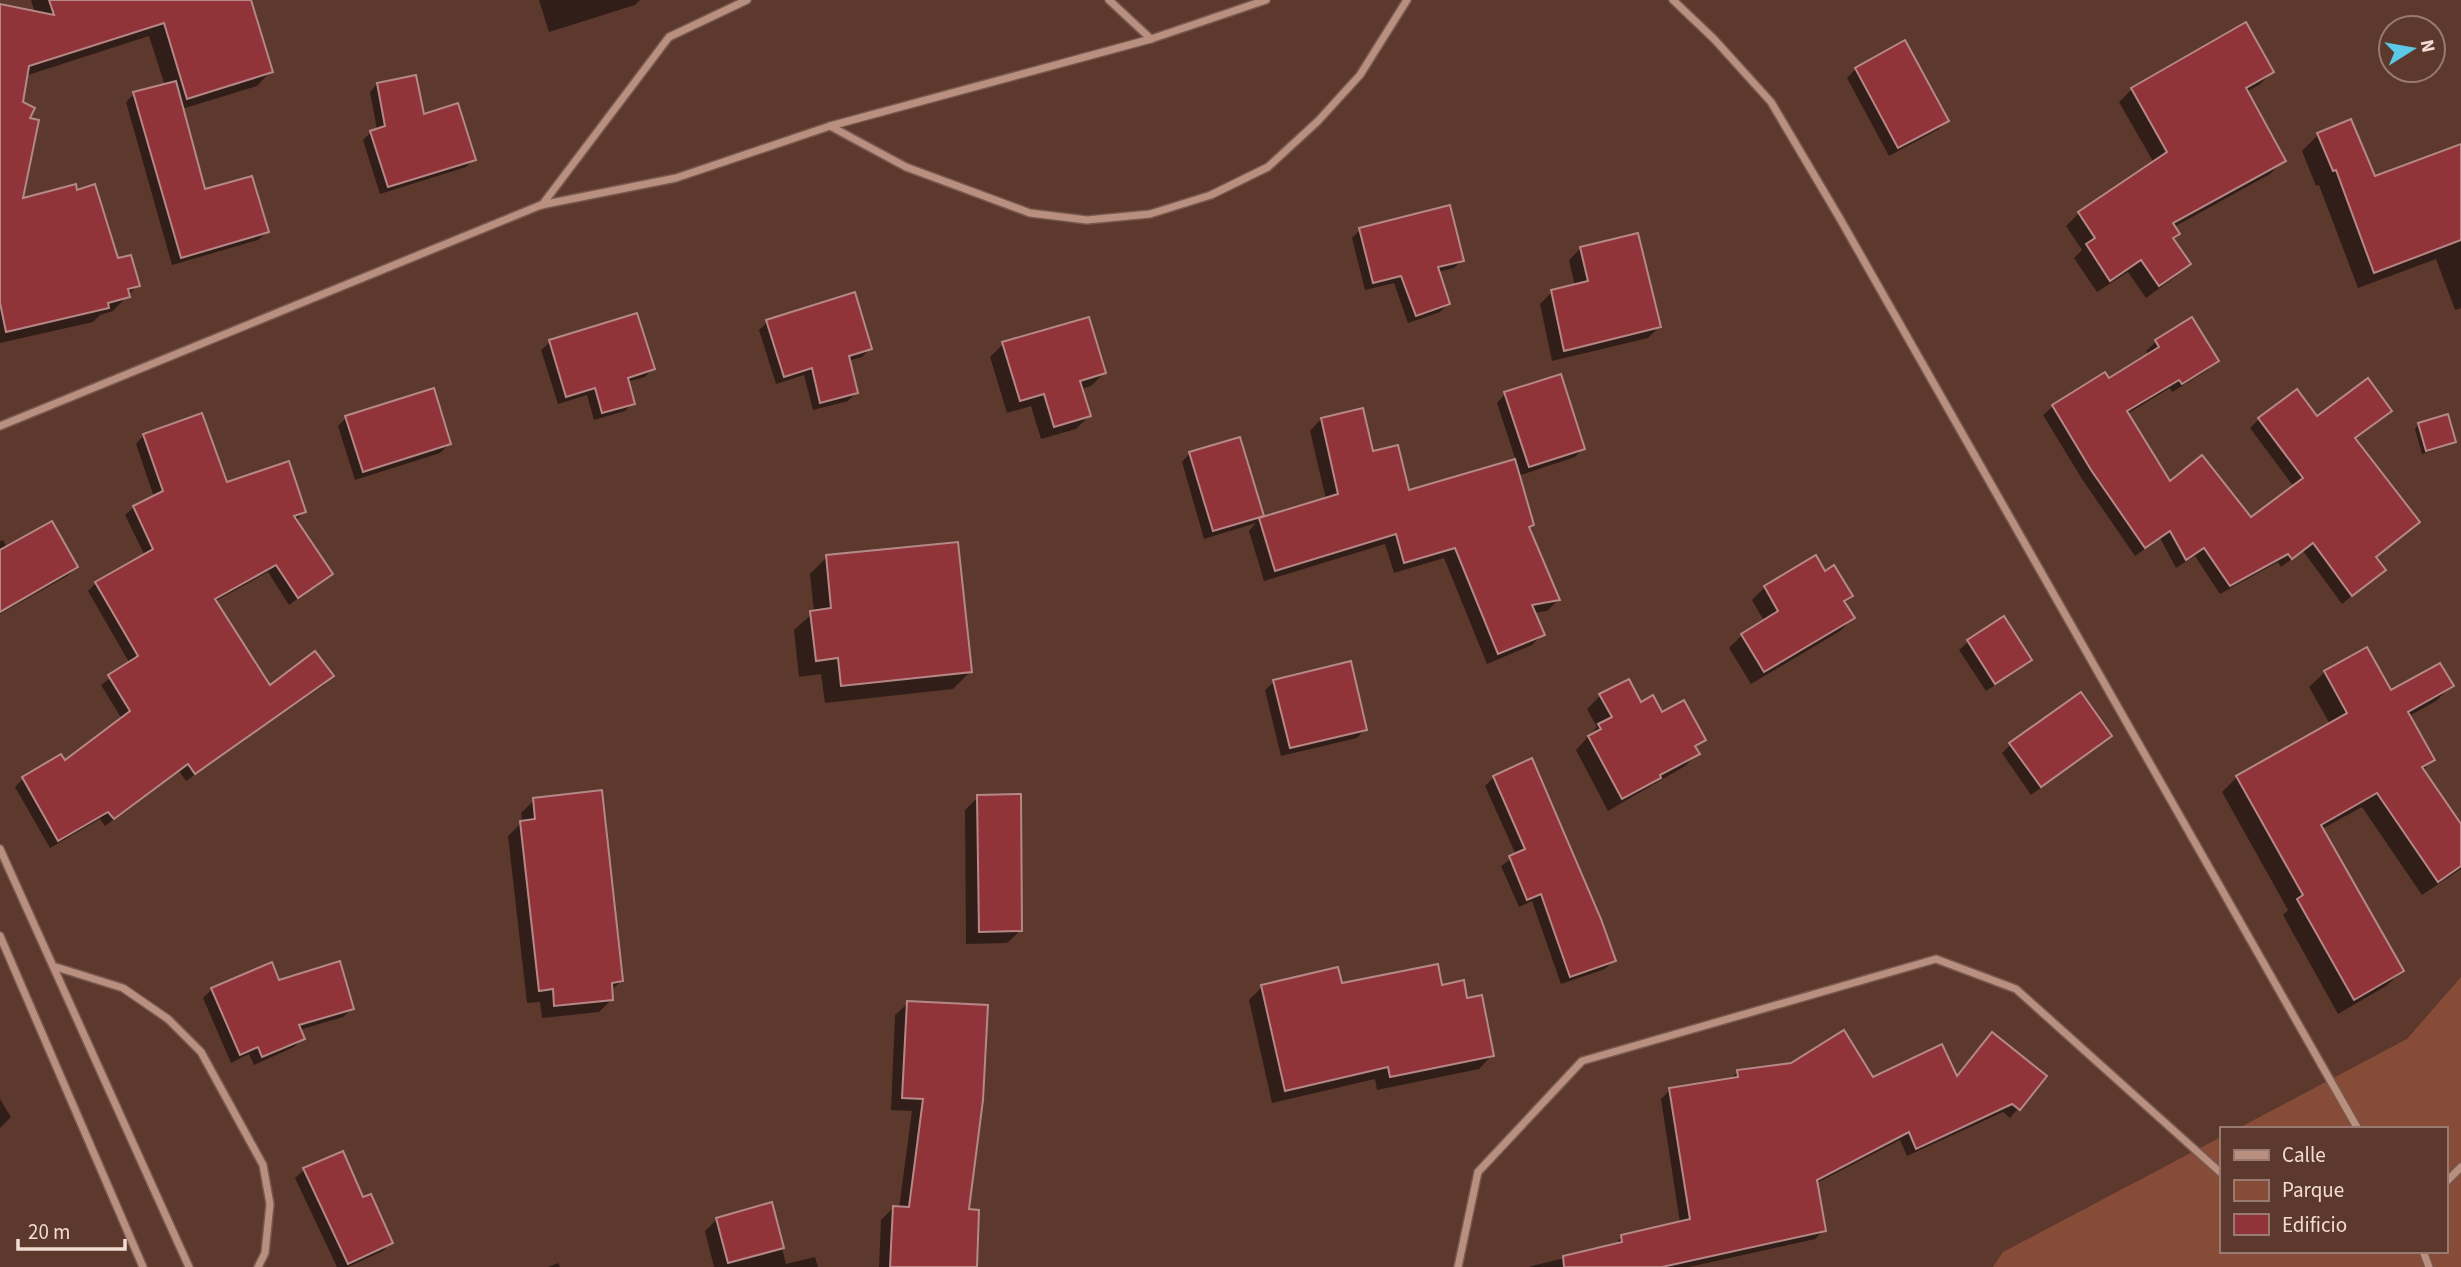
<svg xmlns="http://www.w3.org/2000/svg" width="2461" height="1267" font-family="'Source Sans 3',sans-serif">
<rect width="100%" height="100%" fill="#5d392d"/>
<!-- green -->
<path fill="#864c38" d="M2461 977V1267H1993L2003 1252 2221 1137V1251H2445V1129H2237L2407 1039Z"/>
<!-- shadow -->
<g fill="#0007">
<path d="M31 0H232L271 71 257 86 182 109 204 192 267 232 258 240 172 265 126 102 134 94 165 86 149 36 25 76 21 103 27 120 21 200 117 261 138 285 113 311 100 315 93 322 0 343V5L35 13Z"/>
<path d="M539 0H640L635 5 549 32Z"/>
<path d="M1856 69 1947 121 1939 129 1889 156 1847 78Z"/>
<path d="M2272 72 2259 85 2246 92 2283 161 2270 174 2174 227 2178 233 2172 239 2188 264 2175 277 2146 298 2128 272 2097 292 2074 258 2082 250 2066 226 2079 213 2154 163 2119 102 2132 89Z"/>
<path d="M377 84 422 116 474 159 466 167 380 194 363 140 371 132 377 130 370 92Z"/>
<path d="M2318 135 2374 178 2461 146V308L2455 310 2436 259 2358 288 2319 185 2316 186 2302 151Z"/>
<path d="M1360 230 1462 260 1454 268 1438 272 1448 304 1440 312 1408 323 1394 283 1365 290 1352 238Z"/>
<path d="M1581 248 1660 326 1648 338 1552 361 1540 304 1552 292 1575 286 1569 260Z"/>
<path d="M2191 320 2217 360 2208 370 2172 392 2170 388 2127 414 2170 483 2250 520 2294 487 2250 428 2259 419 2317 418 2389 411 2354 440 2418 522 2375 558 2383 570 2342 604 2303 551 2281 567 2278 562 2220 594 2195 556 2176 568 2160 538 2135 556 2082 479 2043 415 2053 406 2108 381 2149 355 2146 351 2156 342Z"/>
<path d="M767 322 870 349 862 357 848 361 856 393 848 401 813 410 804 375 776 384 759 330Z"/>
<path d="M550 342 653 368 645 377 627 382 633 403 625 411 594 420 587 395 558 404 541 350Z"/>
<path d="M1003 344 1104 373 1091 386 1081 389 1089 416 1076 429 1041 439 1031 406 1007 413 990 357Z"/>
<path d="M1505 394 1583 448 1575 457 1518 476 1532 525 1528 529 1558 600 1547 611 1534 613 1543 634 1532 645 1487 664 1444 558 1394 573 1385 544 1264 581 1249 531 1256 523 1204 539 1182 462 1190 453 1262 515 1257 521 1326 499 1310 431 1321 419 1371 453 1408 492 1516 461 1497 403Z"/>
<path d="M2447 416 2454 441 2450 445 2422 454 2415 429 2418 425Z"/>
<path d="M346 418 449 444 440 453 355 480 338 426Z"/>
<path d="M144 435 226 485 304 512 295 521 331 574 289 605 268 572 214 602 270 687 332 676 324 685 186 781 179 771 105 826 100 819 50 848 15 787 23 779 64 763 122 719 101 685 130 664 88 591 96 583 145 556 125 515 134 507 154 497 136 444Z"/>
<path d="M3 540 7 548 76 567 67 576 0 614V541Z"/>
<path d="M827 557 970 672 953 689 825 703 821 674 799 677 794 630 814 612 810 574Z"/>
<path d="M1824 573 1851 596 1843 603 1853 618 1840 631 1751 684 1729 648 1742 635 1764 621 1752 600 1765 587Z"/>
<path d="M2003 619 2030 660 2021 668 1986 691 1959 650 1968 642Z"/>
<path d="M2366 649 2391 693 2451 686 2436 701 2409 716 2433 760 2422 771 2461 827V869L2422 895 2362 807 2322 829 2402 971 2386 986 2338 1014 2283 915 2288 910 2222 792 2237 777 2330 724 2309 687 2325 672Z"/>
<path d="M1274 682 1365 729 1357 738 1281 756 1265 690Z"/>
<path d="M1600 696 1640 704 1703 740 1695 749 1698 753 1685 766 1608 811 1576 750 1597 727 1587 709Z"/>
<path d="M2110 735 2031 795 2002 753 2010 745Z"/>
<path d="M1494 777 1614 960 1605 969 1561 984 1532 901 1519 907 1501 866 1516 855 1485 786Z"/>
<path d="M978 797 1021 930 1007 943 966 944 965 810Z"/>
<path d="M534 800 621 981 611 991 612 999 599 1012 542 1018 540 1002 527 1003 508 836 522 822 521 813Z"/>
<path d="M278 982 352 1009 343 1017 299 1030 303 1038 294 1047 254 1065 249 1054 231 1063 203 998 212 989Z"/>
<path d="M1340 985 1441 987 1492 1055 1479 1069 1377 1090 1375 1079 1272 1103 1249 1000 1262 987Z"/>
<path d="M908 1003 967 1211 975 1267H879L881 1220 893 1208H899L912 1111 891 1110 895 1015Z"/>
<path d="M1738 1072 1872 1080 2044 1077 2010 1118 2003 1112 1907 1156 1900 1140 1815 1184 1824 1230 1815 1239 1689 1267H1528L1613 1246 1622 1237 1680 1223 1661 1099 1670 1090 1729 1080Z"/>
<path d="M0 1099 11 1117 0 1128Z"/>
<path d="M342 1153 362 1199 391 1242 383 1251 348 1267H337L295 1178 304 1170Z"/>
<path d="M771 1205 786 1264 815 1257 818 1267H714L705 1231 717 1219Z"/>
<path d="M558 1263 560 1267H548Z"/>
</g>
<!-- building -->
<g fill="#90343a" stroke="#b58887" stroke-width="2">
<path d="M49 0H251L273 72 187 99 164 23 29 66 23 102 35 108 30 118 39 120 23 198 76 184 77 190 95 184 118 258 131 255 140 286 128 289 130 297 108 303 109 308 6 332 0 303V4L54 15Z"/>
<path d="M2246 22 2274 72 2246 88 2286 161 2173 223 2180 234 2173 238 2191 264 2159 286 2141 260 2110 281 2086 244 2095 238 2078 212 2167 152 2131 88Z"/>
<path d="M1905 40 1949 121 1898 148 1855 68Z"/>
<path d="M416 75 424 114 458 103 476 160 388 187 370 131 385 126 377 83Z"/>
<path d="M176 81 205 189 252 176 269 232 181 258 133 92Z"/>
<path d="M2351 119 2375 176 2461 144V240L2374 273 2336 170 2333 171 2317 133Z"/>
<path d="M1450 205 1464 261 1438 267 1450 304 1416 316 1401 276 1373 283 1359 228Z"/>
<path d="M1638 233 1661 327 1564 351 1551 290 1588 281 1580 247Z"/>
<path d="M855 292 872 349 849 356 858 393 820 403 812 368 784 377 766 320Z"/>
<path d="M637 313 655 369 628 378 635 404 602 413 595 388 566 397 549 340Z"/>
<path d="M1089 317 1106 373 1080 381 1091 416 1054 427 1044 394 1020 401 1002 342Z"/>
<path d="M2192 317 2219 361 2182 384 2179 380 2127 411 2170 481 2202 455 2251 517 2303 478 2258 418 2297 389 2317 416 2368 378 2392 411 2355 438 2420 522 2376 557 2386 570 2352 596 2313 543 2292 559 2288 554 2230 586 2204 548 2186 560 2170 531 2145 548 2091 470 2052 405 2105 372 2109 378 2159 347 2155 340Z"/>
<path d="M1561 374 1585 449 1529 467 1504 392Z"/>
<path d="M434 388 451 444 363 472 345 416Z"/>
<path d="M1363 408 1373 451 1398 445 1409 490 1515 459 1534 525 1529 527 1560 600 1532 605 1545 635 1498 654 1455 548 1404 563 1396 534 1275 571 1259 518 1338 494 1321 418Z"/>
<path d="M202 413 227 482 289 461 306 512 294 516 333 574 298 598 276 565 215 599 270 685 315 651 334 676 195 774 188 764 114 819 108 812 58 841 22 777 61 754 65 760 130 711 108 675 138 656 95 582 153 549 133 506 163 491 143 434Z"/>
<path d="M2448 414 2456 442 2426 451 2418 423Z"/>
<path d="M1240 437 1264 516 1213 531 1189 452Z"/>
<path d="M52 521 78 567 0 612V550Z"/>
<path d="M958 542 972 672 841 686 838 658 816 661 810 611 831 608 826 555Z"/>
<path d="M1816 555 1825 571 1834 565 1853 596 1844 601 1855 618 1764 672 1741 634 1778 611 1764 586Z"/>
<path d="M2004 616 2032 660 1995 684 1967 640Z"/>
<path d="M2367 647 2391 690 2440 663 2454 686 2408 712 2435 760 2422 767 2461 824V866L2438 882 2377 793 2321 825 2404 971 2354 1000 2297 899 2303 895 2236 776 2347 713 2324 671Z"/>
<path d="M1351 661 1367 730 1290 748 1273 680Z"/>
<path d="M1629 679 1641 702 1653 695 1662 712 1684 700 1706 740 1695 746 1700 754 1660 775 1661 778 1622 799 1588 736 1601 729 1598 724 1612 717 1599 694Z"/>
<path d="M2081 692 2112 736 2041 787 2009 743Z"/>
<path d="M1532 758 1601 919 1616 961 1570 977 1541 894 1527 900 1509 856 1525 849 1493 776Z"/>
<path d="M602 790 623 981 612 983 613 1000 554 1006 553 989 539 991 520 821 535 819 533 798Z"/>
<path d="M1021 794 1022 931 979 932 977 795Z"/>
<path d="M340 961 354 1009 299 1025 305 1039 262 1057 258 1047 240 1055 211 988 272 962 279 980Z"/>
<path d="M1438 964 1442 985 1464 980 1467 998 1482 995 1494 1056 1390 1077 1388 1067 1285 1091 1261 985 1338 967 1342 983Z"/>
<path d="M907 1001 988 1005 983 1100 969 1209 979 1210 977 1267H890L893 1206 909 1207 923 1099 902 1098Z"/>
<path d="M1844 1030 1873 1077 1942 1044 1957 1076 1992 1032 2047 1076 2020 1110 2012 1104 1916 1149 1909 1132 1817 1180 1826 1231 1662 1267H1564L1563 1256 1622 1242 1621 1235 1690 1219 1669 1088 1738 1077 1737 1070 1791 1063Z"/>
<path d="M343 1151 363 1197 371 1194 393 1243 348 1264 303 1168Z"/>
<path d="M772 1202 784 1248 728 1263 716 1218Z"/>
</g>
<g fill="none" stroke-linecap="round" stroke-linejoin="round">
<defs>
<g id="minor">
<path d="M1109 0 1151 39"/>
<path d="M1673 0 1714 39 1771 102 1839 217 2358 1129"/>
<path d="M830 126 906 167 1030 213 1087 220 1150 214 1211 195 1268 167 1318 121 1360 75 1407 0"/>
<path d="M542 205 669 37 747 0"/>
<path d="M0 426 541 205 676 178 830 126 1151 39 1266 0"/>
<path d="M0 849 189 1267"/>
<path d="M0 936 143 1267"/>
<path d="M56 967 123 988 168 1019 201 1052 263 1165 270 1204 265 1253 258 1267"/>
<path d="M2445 1183 2461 1167"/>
<path d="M2423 1251 2429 1267"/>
<path d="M1458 1267 1478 1172 1582 1061 1936 959 2016 989 2221 1173"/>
</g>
</defs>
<!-- minor casing -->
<use href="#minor" stroke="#76584e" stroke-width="10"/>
<!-- minor -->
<use href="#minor" stroke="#b98f80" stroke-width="7"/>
</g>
<!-- legend -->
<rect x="2220" y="1127" width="228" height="126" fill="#5d392d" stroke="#997a70" stroke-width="2"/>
<rect x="2234" y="1150" width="35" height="10" fill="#b98f80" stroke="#997a70" stroke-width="2"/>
<text x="2282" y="1162" font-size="21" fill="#f3dcd4">Calle</text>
<rect x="2234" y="1180" width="35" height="21" fill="#864c38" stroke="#997a70" stroke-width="2"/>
<text x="2282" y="1197" font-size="21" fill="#f3dcd4">Parque</text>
<rect x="2234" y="1214" width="35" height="21" fill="#90343a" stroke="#997a70" stroke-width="2"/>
<text x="2282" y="1232" font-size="21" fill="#f3dcd4">Edificio</text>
<!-- north arrow -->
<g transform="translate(2412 49) rotate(79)"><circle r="33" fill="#5d392d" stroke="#997a70" stroke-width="2"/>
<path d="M0-5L12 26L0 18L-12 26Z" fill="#5bc8e7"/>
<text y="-10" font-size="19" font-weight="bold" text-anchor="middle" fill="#f3dcd4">N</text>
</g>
<!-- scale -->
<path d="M18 1239v10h107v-10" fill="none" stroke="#f3dcd4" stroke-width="3.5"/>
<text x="28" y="1239" font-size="21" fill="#f3dcd4" stroke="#5d392d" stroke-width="5" paint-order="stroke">20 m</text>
</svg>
